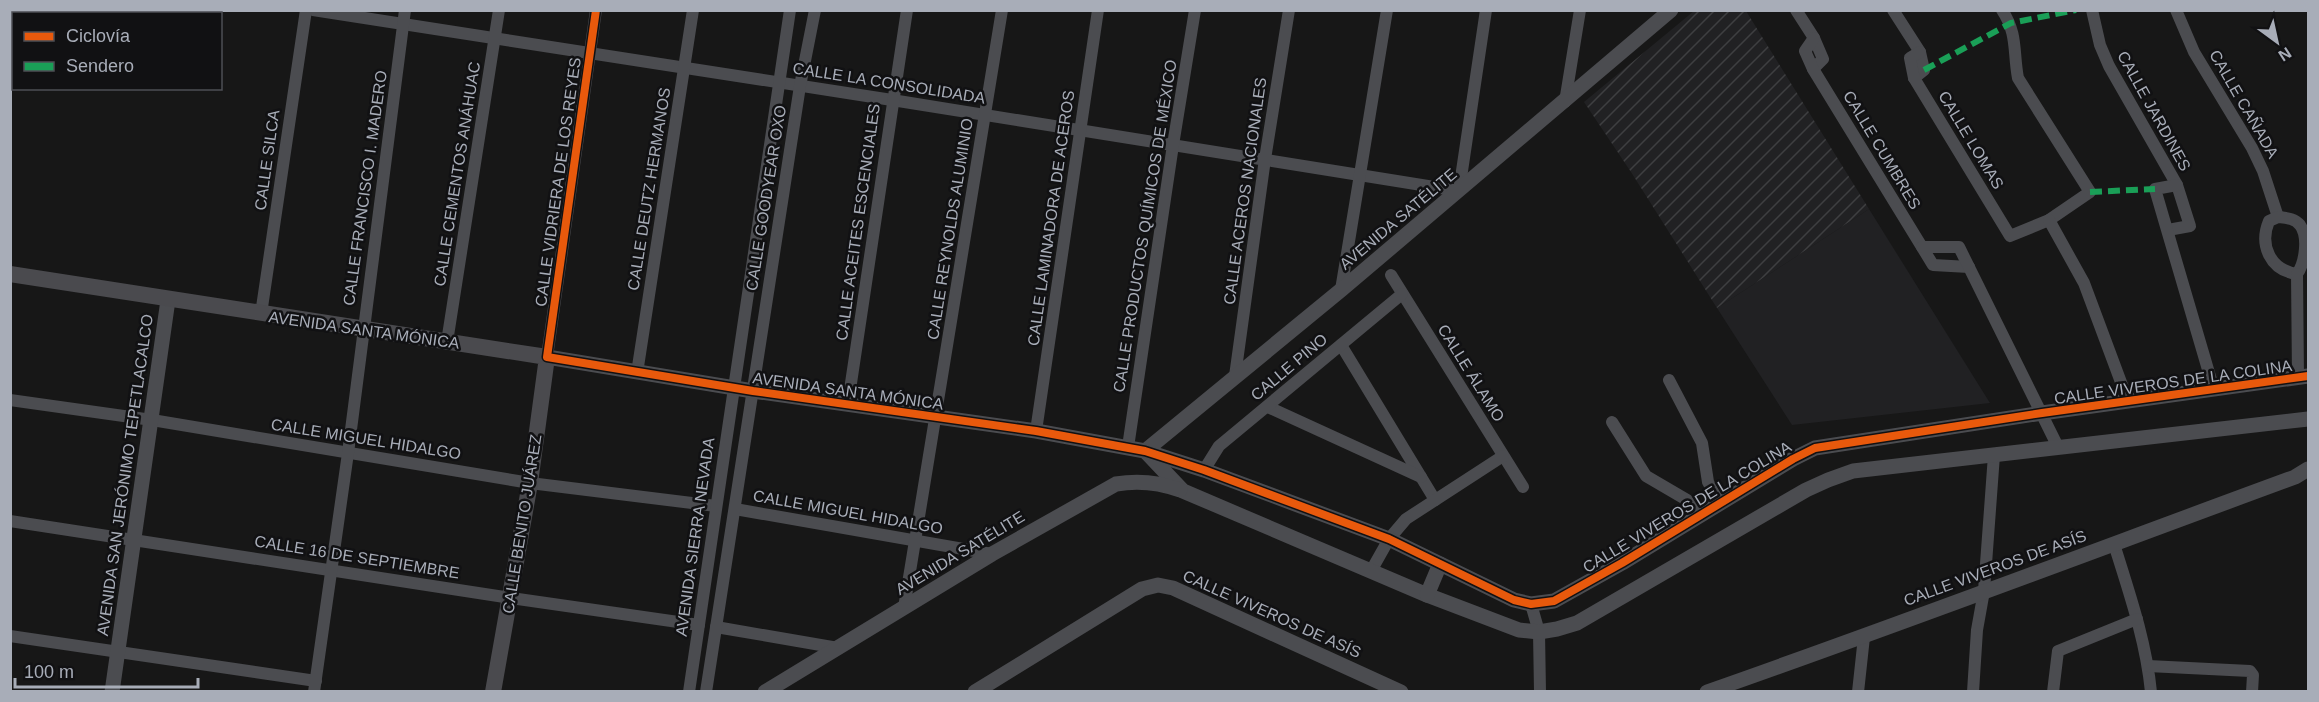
<svg xmlns="http://www.w3.org/2000/svg" width="2319" height="702" font-family="Helvetica,sans-serif">
<defs>
<pattern id="industrial-furrows" width="10" height="10" patternUnits="userSpaceOnUse" patternTransform="scale(1.5)"><rect width="10" height="10" fill="#212123"/><path d="M-1 1l2-2M0 10L10 0M9 11l2-2" fill="none" stroke="#3e3f41"/></pattern>
</defs>
<rect width="100%" height="100%" fill="#171717"/>
<!-- built -->
<path fill="#212123" d="M1869 209 1990 403 1792 425 1717 308Z"/>
<!-- industrial -->
<path fill="url(#industrial-furrows)" d="M1694 11H1746L1869 209 1717 308 1631 172 1584 102Z"/>
<g fill="none" stroke-linecap="round" stroke-linejoin="round">
<!-- minor -->
<g stroke="#4b4c50" stroke-width="12">
<path d="M313 10 892 100 1459 191 1486 10"/>
<path d="M1796 10 1814 38 1823 59 1813 69"/>
<path d="M1893 10 1920 52 1924 70 1914 78"/>
<path d="M2092 10 2100 45 2109 66 2177 185 2190 226 2168 230"/>
<path d="M2176 10 2194 52 2252 148 2263 171 2278 217"/>
<path d="M1814 38 1805 51 1813 69 1933 265 1969 267"/>
<path d="M1920 52 1910 58 1914 78 2010 236 2049 220 2090 192 2018 78C2013 52 2018 34 2002 10"/>
<path d="M1565 102 1580 10"/>
<path d="M2177 185 2155 189 2214 390"/>
<path d="M2278 217C2286 218 2294 218 2300 225 2309 237 2305 263 2297 274 2270 270 2259 245 2269 221Z"/>
<path d="M2049 220 2084 283 2128 401"/>
<path d="M1922 247H1959L2058 447"/>
<path d="M2297 274 2298 378"/>
<path d="M1391 275 1523 487"/>
<path d="M1341 290 1387 10"/>
<path d="M261 314 306 10"/>
<path d="M447 342 499 10"/>
<path d="M1341 345 1435 500"/>
<path d="M547 357 596 10"/>
<path d="M637 373 693 10"/>
<path d="M1235 376 1265 159 1289 10"/>
<path d="M1669 380 1702 443 1708 482 1720 504"/>
<path d="M10 400 152 420 530 483 716 506"/>
<path d="M848 403 907 10"/>
<path d="M1268 407 1421 477"/>
<path d="M1612 422 1646 476 1687 500 1700 516"/>
<path d="M1036 431 1098 10"/>
<path d="M1128 447 1173 145 1195 10"/>
<path d="M1204 470 1219 446 1402 294"/>
<path d="M735 509 992 554"/>
<path d="M10 521 511 598 699 625"/>
<path d="M2114 544C2129 592 2146 641 2151 692"/>
<path d="M1371 571 1389 539 1406 519 1503 456"/>
<path d="M1531 604 1539 632 1540 692"/>
<path d="M904 608 1002 10"/>
<path d="M716 627 838 648"/>
<path d="M10 636 316 681"/>
<path d="M2148 666 2250 671 2253 675 2252 692"/>
<path d="M314 692 348 453 405 10"/>
<path d="M689 692 790 10"/>
<path d="M706 692 800 86 815 10"/>
<path d="M1858 692 1864 637"/>
<path d="M1973 692 1977 630 1984 591 1994 455"/>
<path d="M2053 692 2058 651 2137 619"/>
</g>
<!-- tertiary -->
<g stroke="#4b4c50" stroke-width="15">
<path d="M547 357 753 391 1036 431 1145 451 1204 470 1389 539 1514 600 1531 604 1554 601 1622 563 1793 459 1815 448 2042 413 2308 376"/>
<path d="M1145 451 1341 290 1671 10"/>
<path d="M1147 453 1183 491 1427 595 1519 630 1539 632 1557 629 1577 623 1806 490 1828 480 1853 471 2308 419"/>
<path d="M1427 595 1440 564"/>
<path d="M112 692 168 300"/>
<path d="M765 692 992 554 1116 484C1139 480 1158 482 1180 490"/>
<path d="M975 692 1142 589 1158 585 1173 588 1401 692"/>
<path d="M1707 692C1904 623 2099 549 2295 477L2308 469"/>
</g>
<!-- secondary -->
<path stroke="#4a4a4e" stroke-width="16" d="M10 274 547 357 530 483 493 692"/>
<!-- quiet -->
<g stroke="#1a9f57" stroke-width="6" stroke-dasharray="12 6" stroke-linecap="butt">
<path d="M1924 70 2011 23 2076 10"/>
<path d="M2090 192 2155 189"/>
</g>
<defs>
<path id="cycleway" d="M596 10 547 357 753 391 1036 431 1145 451 1204 470 1389 539 1514 600 1531 604 1554 601 1622 563 1793 459 1815 448 2042 413 2308 376"/>
</defs>
<!-- cycleway casing -->
<use href="#cycleway" stroke="#111113" stroke-width="11"/>
<!-- cycleway -->
<use href="#cycleway" stroke="#e8590c" stroke-width="8"/>
</g>
<g text-anchor="middle" dominant-baseline="central" stroke-width="5" stroke-linejoin="round" paint-order="stroke">
<!-- street labels -->
<g font-size="16" fill="#a8adb8" stroke="#111113">
<text transform="translate(889 83) rotate(9)">CALLE LA CONSOLIDADA</text>
<text transform="translate(2244 104) rotate(60)">CALLE CAÑADA</text>
<text transform="translate(2154 111) rotate(61)">CALLE JARDINES</text>
<text transform="translate(1971 140) rotate(59)">CALLE LOMAS</text>
<text transform="translate(1882 150) rotate(59)">CALLE CUMBRES</text>
<text transform="translate(267 160) rotate(-82)">CALLE SILCA</text>
<text transform="translate(457 174) rotate(-81)">CALLE CEMENTOS ANÁHUAC</text>
<text transform="translate(558 182) rotate(-82)">CALLE VIDRIERA DE LOS REYES</text>
<text transform="translate(365 188) rotate(-82)">CALLE FRANCISCO I. MADERO</text>
<text transform="translate(649 189) rotate(-81)">CALLE DEUTZ HERMANOS</text>
<text transform="translate(1245 191) rotate(-82)">CALLE ACEROS NACIONALES</text>
<text transform="translate(766 198) rotate(-81)">CALLE GOODYEAR OXO</text>
<text transform="translate(1051 218) rotate(-82)">CALLE LAMINADORA DE ACEROS</text>
<text transform="translate(1398 219) rotate(-40)">AVENIDA SATÉLITE</text>
<text transform="translate(858 222) rotate(-82)">CALLE ACEITES ESCENCIALES</text>
<text transform="translate(1145 226) rotate(-81)">CALLE PRODUCTOS QUÍMICOS DE MÉXICO</text>
<text transform="translate(950 229) rotate(-81)">CALLE REYNOLDS ALUMINIO</text>
<text transform="translate(364 330) rotate(8)">AVENIDA SANTA MÓNICA</text>
<text transform="translate(1289 367) rotate(-40)">CALLE PINO</text>
<text transform="translate(1471 373) rotate(58)">CALLE ÁLAMO</text>
<text transform="translate(2173 382) rotate(-8)">CALLE VIVEROS DE LA COLINA</text>
<text transform="translate(848 391) rotate(8)">AVENIDA SANTA MÓNICA</text>
<text transform="translate(366 439) rotate(9)">CALLE MIGUEL HIDALGO</text>
<text transform="translate(125 475) rotate(-82)">AVENIDA SAN JERÓNIMO TEPETLACALCO</text>
<text transform="translate(1687 507) rotate(-31)">CALLE VIVEROS DE LA COLINA</text>
<text transform="translate(848 512) rotate(10)">CALLE MIGUEL HIDALGO</text>
<text transform="translate(522 524) rotate(-81)">CALLE BENITO JUÁREZ</text>
<text transform="translate(695 537) rotate(-82)">AVENIDA SIERRA NEVADA</text>
<text transform="translate(960 553) rotate(-31)">AVENIDA SATÉLITE</text>
<text transform="translate(357 557) rotate(9)">CALLE 16 DE SEPTIEMBRE</text>
<text transform="translate(1995 568) rotate(-20)">CALLE VIVEROS DE ASÍS</text>
<text transform="translate(1272 614) rotate(24)">CALLE VIVEROS DE ASÍS</text>
</g>
</g>
<!-- border -->
<rect width="2319" height="702" fill="none" stroke="#a8adb8" stroke-width="24"/>
<!-- legend -->
<rect x="12" y="12" width="210" height="78" fill="#111113" stroke="#4d4f55" stroke-width="1.5"/>
<rect x="24" y="32" width="30" height="9" fill="#e8590c" stroke="#4d4f55" stroke-width="1.5"/>
<text x="66" y="42" font-size="18" fill="#a8adb8">Ciclovía</text>
<rect x="24" y="62" width="30" height="9" fill="#1a9f57" stroke="#4d4f55" stroke-width="1.5"/>
<text x="66" y="72" font-size="18" fill="#a8adb8">Sendero</text>
<!-- north arrow -->
<g transform="translate(2277 42) rotate(147)" stroke="#111113" stroke-width="4.5" paint-order="stroke">
<path d="M0-4.5L10 22L0 15L-10 22Z" fill="#a8adb8"/>
<text y="-9" font-size="16" font-weight="bold" text-anchor="middle" fill="#a8adb8">N</text>
</g>
<!-- scale -->
<path d="M15 678v9h183v-9" fill="none" stroke="#a8adb8" stroke-width="3"/>
<text x="24" y="678" font-size="18" fill="#a8adb8" stroke="#111113" stroke-width="4.5" paint-order="stroke">100 m</text>
</svg>
